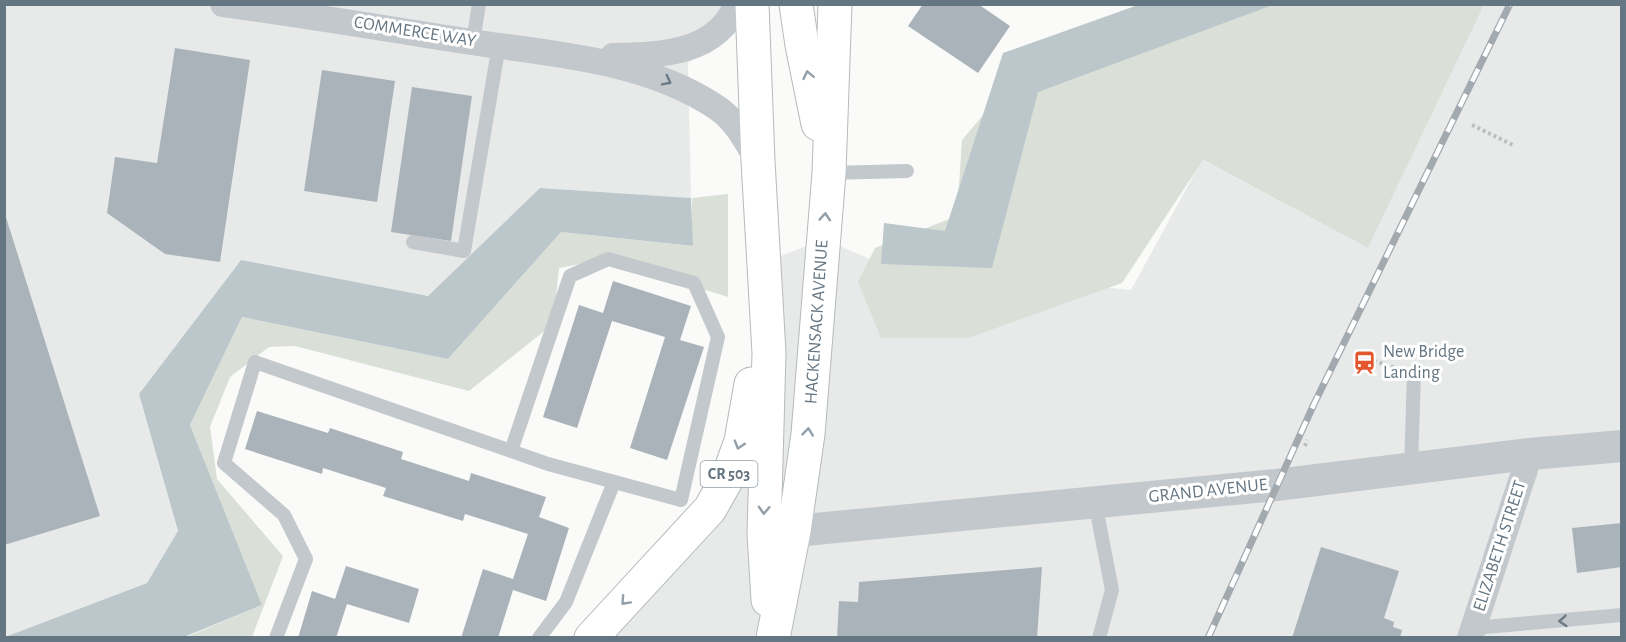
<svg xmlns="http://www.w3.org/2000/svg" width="1626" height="642" font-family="'Alegreya Sans',sans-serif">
<rect width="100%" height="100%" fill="#fafaf8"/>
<!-- built -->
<g fill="#e8e9e9">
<path d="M5 5H728V33L688 63 691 198 540 188 428 296 240 261 139 394 178 532 147 583 5 637Z"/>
<path d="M1484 5H1621V637L591 638 710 509 749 400 763 263 824 239 881 264 1131 290 1202 160 1368 248Z"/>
</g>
<!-- green -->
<g fill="#dadfd7">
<path d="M1171 5H1484L1368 248 1203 160 1122 283 968 338H881L858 282 875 248 957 216 962 140 1047 40Z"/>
<path d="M728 194V297L607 259 559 268 553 324 469 391 295 346 269 347 230 377 210 427 217 479 283 556 252 637 184 638 262 605 190 425 242 317 448 359 561 232 692 246V198Z"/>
</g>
<!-- water -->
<g fill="#bbc7cb">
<path d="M1138 5H1273L1038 92 992 268 881 264 884 223 945 231 1003 53Z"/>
<path d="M540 188 691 198 693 246 561 232 448 359 242 317 190 425 262 605 184 637H5L147 583 178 531 139 394 241 260 428 296Z"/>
</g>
<!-- building -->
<g fill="#aab3b9">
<path d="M923 4H978L1010 26 978 73 908 26Z"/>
<path d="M175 48 250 60 220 262 165 254 107 213 115 157 157 163Z"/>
<path d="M322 70 395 81 377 202 304 191Z"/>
<path d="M412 87 472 96 451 241 391 232Z"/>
<path d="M4 211 100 516 4 545Z"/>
<path d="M613 281 691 306 680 340 704 347 667 460 630 448 665 337 612 321 577 428 543 417 579 305 603 313Z"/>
<path d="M257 411 328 433 330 428 403 452 401 459 469 481 471 473 546 497 539 517 569 528 546 601 513 590 498 638H461L483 569 513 579 528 534 465 514 463 521 383 496 386 488 323 468 322 474 245 449Z"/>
<path d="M1622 523V567L1577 573 1572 528Z"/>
<path d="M1321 547 1399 571 1384 618 1394 622 1393 627 1402 630 1400 638H1292Z"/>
<path d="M346 566 419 589 409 623 347 604 336 638H298L312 591 335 599Z"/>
<path d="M1042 567 1037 638H837L839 601 858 602 859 582Z"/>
</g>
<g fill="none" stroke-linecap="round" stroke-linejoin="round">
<defs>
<g id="primary">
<path d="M752 4 758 161 769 353 764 534 768 600"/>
<path d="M796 4 802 45 818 124"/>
<path d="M591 638 710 509 728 477 741 441 751 384"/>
<path d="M773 638 794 531 808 434 829 173 835 4"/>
</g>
</defs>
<!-- primary casing -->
<use href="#primary" stroke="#b5babe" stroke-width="35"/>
<!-- path -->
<g stroke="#bbbfc2" stroke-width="4" stroke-dasharray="3 3" stroke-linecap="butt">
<path d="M1472 125 1515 146"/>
<path d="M1368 359 1396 368"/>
<path d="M1305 446 1307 440"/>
</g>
<!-- service -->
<g stroke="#c3c8cc" stroke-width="14">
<path d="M473 42 479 4"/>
<path d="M829 173 907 171"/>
<path d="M413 242 464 251 499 45"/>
<path d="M1411 468 1414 373"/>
<path d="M1095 502 1112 590 1099 638"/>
<path d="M1473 628 1622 615"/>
<path d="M276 638 306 559 284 515 224 463 255 362 511 451 548 464 681 500 718 337 694 283 608 259 570 276 511 451"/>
<path d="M539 638 566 602 614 482"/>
</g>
<!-- minor -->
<g stroke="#c3c8cc" stroke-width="26">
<path d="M223 4C306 15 389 29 471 42 553 54 646 60 716 107 736 120 746 141 758 161"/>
<path d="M613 56C659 55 716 55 737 4"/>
<path d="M1470 638 1530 454"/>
</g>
<!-- tertiary -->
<path stroke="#c3c8cc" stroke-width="32" d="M794 531 1276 485 1530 454 1622 446"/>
<!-- primary -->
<use href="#primary" stroke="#fff" stroke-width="33"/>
<defs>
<path id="rail" d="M1208 638 1314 404 1510 4"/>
</defs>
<!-- rail casing -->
<use href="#rail" stroke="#a2aab0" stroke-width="7"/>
<!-- rail -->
<use href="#rail" stroke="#fff" stroke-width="4.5" stroke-dasharray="14" stroke-linecap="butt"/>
</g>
<!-- one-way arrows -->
<defs><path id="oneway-chevron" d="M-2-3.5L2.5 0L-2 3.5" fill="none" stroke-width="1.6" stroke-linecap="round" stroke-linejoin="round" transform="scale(1.5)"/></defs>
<g stroke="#939fa8">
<use href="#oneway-chevron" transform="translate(808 75) rotate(-102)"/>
<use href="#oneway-chevron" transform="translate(825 217) rotate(-86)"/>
<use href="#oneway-chevron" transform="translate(808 432) rotate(-84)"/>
<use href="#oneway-chevron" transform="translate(739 445) rotate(107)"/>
<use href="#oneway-chevron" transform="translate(764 510) rotate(92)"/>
<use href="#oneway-chevron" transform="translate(625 601) rotate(133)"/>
</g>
<g stroke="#6a7a87">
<use href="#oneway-chevron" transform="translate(667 81) rotate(27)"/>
<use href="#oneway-chevron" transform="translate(1563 621) rotate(176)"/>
</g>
<!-- icons -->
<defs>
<symbol id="station-bare" viewBox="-9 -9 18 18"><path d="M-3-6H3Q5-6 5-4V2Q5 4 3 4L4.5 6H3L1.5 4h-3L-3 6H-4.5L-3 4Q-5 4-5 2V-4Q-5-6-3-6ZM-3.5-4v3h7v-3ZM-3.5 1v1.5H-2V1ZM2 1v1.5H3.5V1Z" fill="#e4572e" stroke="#fff" stroke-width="2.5" paint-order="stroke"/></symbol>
</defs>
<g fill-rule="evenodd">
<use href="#station-bare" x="1348" y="346" width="33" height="33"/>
</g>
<g text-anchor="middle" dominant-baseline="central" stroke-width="6" stroke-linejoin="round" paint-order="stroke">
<!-- shield labels -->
<rect fill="#fff" stroke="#939fa8" stroke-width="1.5" x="700.5" y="461" width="57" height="26" rx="4.5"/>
<g font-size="16" font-weight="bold" fill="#657683">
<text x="729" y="474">CR 503</text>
</g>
<!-- street labels -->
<g font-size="18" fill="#657683" stroke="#fff">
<text transform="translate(415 32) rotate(9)">COMMERCE WAY</text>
<text transform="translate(817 322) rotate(-86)">HACKENSACK AVENUE</text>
<text transform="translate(1208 491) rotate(-6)">GRAND AVENUE</text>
<text transform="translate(1500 546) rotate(-72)">ELIZABETH STREET</text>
</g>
<!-- poi labels -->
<g font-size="18" fill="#657683" stroke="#fff" text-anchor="start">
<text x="1383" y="352">New Bridge<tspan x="1383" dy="21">Landing</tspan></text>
</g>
</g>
<!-- border -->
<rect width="1626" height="642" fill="none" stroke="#657683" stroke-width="12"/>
</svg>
